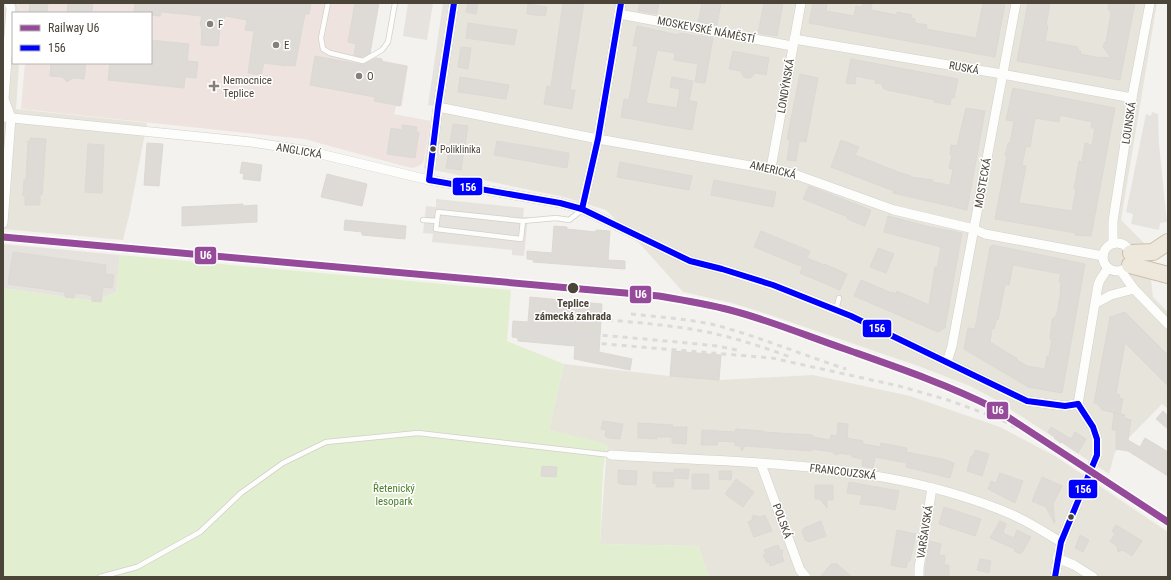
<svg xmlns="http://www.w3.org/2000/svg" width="1171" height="580" font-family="'Roboto Condensed',sans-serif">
<rect width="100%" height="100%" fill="#f4f2ee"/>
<!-- residential -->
<g fill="#e7e4dc">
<path d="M3 3H16L21 12 13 13V63H19L16 109 147 123 129 216 123 240 3 229Z"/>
<path d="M448 3H1157L1121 220 1147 246 1153 297 1168 312V409L1162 404 1115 452 1109 474 998 401 970 386 921 367 770 315 732 303 683 292 641 245 606 210 564 197 424 168Z"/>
<path d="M564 364 670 376 719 380 813 375 910 396 1000 427 1055 456 1168 532V577H709L698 546 600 544 607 445 549 430Z"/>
</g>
<!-- industrial -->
<path fill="#e6e2de" d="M3 244 120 255 116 292 95 301 3 288Z"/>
<!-- medical -->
<path fill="#eee3df" d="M17 3H373L364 56 408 66 402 106H396L394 114 431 121 424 160 422 164 414 168 407 167 304 139 21 109 25 63H151V13H22Z"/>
<!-- green -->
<path fill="#e1eecf" d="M120 255 511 290 507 341 564 364 549 430 607 444 603 470 600 544 698 546 709 577H3V288L95 301 116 292Z"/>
<!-- parking -->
<g fill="#e6e3df">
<path d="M408 3H433L427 40 403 36Z"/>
<path d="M443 3H451L435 106 428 105Z"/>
<path d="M1152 112 1158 114 1159 144 1167 222 1160 223 1159 230 1131 224 1133 214 1126 212 1146 114 1151 116Z"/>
<path d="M436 199 524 208 523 217H528L524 256 512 255V250L432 242 433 234 423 233 426 206 436 207Z"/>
</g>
<!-- building -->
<g fill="#dedbd6" stroke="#dcd9d4" fill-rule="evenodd">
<path d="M30 3H48L47 13H29Z"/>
<path d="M68 3H93L92 11H91V13H67Z"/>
<path d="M135 3H272L278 4 279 3H311L309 14H305L295 66 286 65V66L264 63 261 75 248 73 254 31 245 30 247 20 225 16 224 19 221 18 218 46 201 45 202 29 200 24 202 16 161 12V15L159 16 151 15V13H134Z"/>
<path d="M355 3H379L370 53 362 57 354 55 356 44 348 42Z"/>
<path d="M468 3H478L476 14 466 12Z"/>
<path d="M563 3H584L570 90H575L572 109 544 104 547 86 551 87Z"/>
<path d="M640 3H659L657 14 638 11Z"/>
<path d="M702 3H721L717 25 698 23Z"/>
<path d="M764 3H783L777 36 758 33Z"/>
<path d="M813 3H827L826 11 854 16 856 6 862 7 863 3 872 4 871 10 897 15V12L912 15 911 18 915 19V23L927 25 926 29 976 38 983 3H1005L995 57 809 23Z"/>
<path d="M1028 3H1050L1046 25 1048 26 1045 41 1078 47V51H1081L1080 54 1101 58V57L1111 58 1103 47 1104 43 1106 42 1111 13 1108 9 1109 3H1135L1120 80 1017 61Z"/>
<path d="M528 4 547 7 545 16 527 14Z"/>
<path d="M468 23 517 30 514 45 466 38Z"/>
<path d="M637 26 678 35 679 33 713 38 705 83 695 82 698 64 674 60 675 53 657 50 646 103 677 108 680 89 670 87 672 77 693 81 689 101 697 102 692 130 621 117 624 99 629 100 638 46H633Z"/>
<path d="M151 40 189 44 187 61 198 62 196 78 185 77 184 88 108 80 110 63H151Z"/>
<path d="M461 47 471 48 468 69 458 67Z"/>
<path d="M733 51 769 58 766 75 755 73 751 78H746L743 76 741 71 729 69Z"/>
<path d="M315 56 363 65 376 58 382 59V62L407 66 400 106 374 101 375 97 310 85Z"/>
<path d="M851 59 958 79 954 98H951L950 105 934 102 935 100 887 90 883 88 882 84 875 83 876 80 856 76 855 84 846 83Z"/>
<path d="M51 63H86L84 79 73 78 67 82 62 77 50 76Z"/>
<path d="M800 74 818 78 806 142 799 141 796 161 787 160 790 140 787 139Z"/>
<path d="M460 77 509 85 506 99 458 92Z"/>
<path d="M1013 88 1115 108 1091 236 1075 235 1076 233 995 219 1007 156H1005L1008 143H1010L1013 127 1014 121 1006 120ZM1060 115 1092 122 1091 128H1095L1092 145 1085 143 1082 162 1079 161 1074 189H1076L1072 211 1019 203 1026 166 1022 165 1026 146 1030 147 1035 118 1059 122Z"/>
<path d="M966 108 985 111 967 210 893 193 894 191 831 167 841 140 859 147 855 155 901 173 911 176V177L933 180 932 182 950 185 953 169 949 168 952 155H950L951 145 957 146Z"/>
<path d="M453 124 468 126 461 170 446 168Z"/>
<path d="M402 125 417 127 416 132H419L415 158 387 154 391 128 402 130Z"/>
<path d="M30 138 46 139 42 195H40V205H25V196H23L24 180H26L28 141 30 142Z"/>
<path d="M497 141 569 153 567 168 494 155Z"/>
<path d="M147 143 163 144 159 186 144 185Z"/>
<path d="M88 144 104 145 102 193 85 192Z"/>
<path d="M242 162 262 165 260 181 243 179 244 174 240 173Z"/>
<path d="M620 162 692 176 689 190 617 177Z"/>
<path d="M327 174 367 184 362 206 321 197Z"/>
<path d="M714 180 776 192 773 207 711 195Z"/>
<path d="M809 186 871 210 865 226 847 219 848 217 803 199Z"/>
<path d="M243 204V206L257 205V222L182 226V207Z"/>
<path d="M888 216 930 227 962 233 945 328 938 332 854 296 861 280 892 293 893 292 896 294 897 291 929 305 935 267H937L941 247 884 232Z"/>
<path d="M345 220 406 226 405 239 362 235V232L344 230Z"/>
<path d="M554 226 567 227V229L596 232V230L610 231 608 260 625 261V269L533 262 534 260 527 259V251L552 253Z"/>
<path d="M761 231 810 251 807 258 824 265V264L847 274 840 290 800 273 803 267 754 247Z"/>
<path d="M993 245 1085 264 1062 393 1028 387 964 349 968 328 975 329 990 247ZM1013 265 1061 274 1059 282H1061L1060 291H1061L1057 314 1052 320 1050 339H1052L1049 356H1047L1045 369 1027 366 1017 360 1018 359 990 342 992 328 994 329 996 320H998L1005 285H1009Z"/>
<path d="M878 248 894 254 886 273 870 267Z"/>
<path d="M13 252 106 265 105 274 114 275 112 288 103 287 101 302 92 301V296L86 294 75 293 74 298 65 297V292L8 284Z"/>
<path d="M530 297 602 304 599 352 632 359 630 370 574 359 575 346 518 341V338L512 337 513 321 528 322Z"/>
<path d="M1125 312 1168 355V386L1125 343 1116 394 1120 395 1119 398 1123 399 1120 414 1102 410 1097 403H1094L1110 317Z"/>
<path d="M672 351 721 355 719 380 670 376Z"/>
<path d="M1163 411 1168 416V429L1156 419Z"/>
<path d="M1114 413 1125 415 1124 418 1131 420 1128 440 1140 447 1145 438 1168 452V476L1128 451 1116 449V430H1112Z"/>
<path d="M603 421 623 424 620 439 608 438 605 436 606 430 601 429Z"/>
<path d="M638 423 673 425V427H687L686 444 672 443V437H657V439L638 438Z"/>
<path d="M838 423 848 424 847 438 863 441V444L880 447 881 443 907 448 906 452 943 459 954 463 950 478 906 467 907 463 875 457 873 468 862 466 863 459 852 457 851 455 840 453 838 455 834 454 833 452 812 449V451L745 446 742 451 740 446H735V442L718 441 717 445H701L702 430 735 432 736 429 763 431V432L813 435V437L830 440 831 435 837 436Z"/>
<path d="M1051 427 1071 439 1075 432 1086 439 1078 453 1062 442 1061 443 1054 438 1055 437 1048 432Z"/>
<path d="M975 450 989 454 982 476 967 471 971 456H973Z"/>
<path d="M542 466 557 467 556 477 541 476Z"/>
<path d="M674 469H689L688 479 674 478 673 487H656L657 484 653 483V472L674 473Z"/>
<path d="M618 470 637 471 636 485 620 484V483H618Z"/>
<path d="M719 471H732L731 480 719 479Z"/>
<path d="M1000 473 1023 481 1015 503 988 489 991 481 996 483Z"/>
<rect x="692" y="474" width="17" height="15"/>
<path d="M1042 477 1062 486 1053 504 1055 523H1054L1046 507 1032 501Z"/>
<path d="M736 479 754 492 743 507 725 494Z"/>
<path d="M849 482 899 491 895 510 878 506 860 504 862 495 847 493Z"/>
<path d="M815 485H833V500H827V508L820 499H815Z"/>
<path d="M944 507 981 519 975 536 939 524Z"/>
<path d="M753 515 760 517 765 515 772 531 754 537 748 522 752 520Z"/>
<path d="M821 521 826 536 809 542 805 540 802 532 804 528Z"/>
<path d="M1000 521 1006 524 1003 533 1014 538 1017 530 1031 537 1021 554 1014 551 1015 549 990 538Z"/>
<path d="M1116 525 1142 541 1132 556 1123 550 1118 552 1117 546 1110 541 1115 534 1112 531Z"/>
<path d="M897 530 916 534 910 561H908L906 568 891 565Z"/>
<path d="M1080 535 1089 540 1083 552 1075 548Z"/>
<path d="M929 541 941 544 939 555 945 556 944 565H949V577H925L926 565Z"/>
<path d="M778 545 780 550H783L782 556 784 561 770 566 769 562 767 563 763 555 766 554 764 550Z"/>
<path d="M980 559 991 561 989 573 977 570Z"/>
<path d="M832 563 833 565 836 563 852 577H820Z"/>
</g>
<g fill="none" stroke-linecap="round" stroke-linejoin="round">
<defs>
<g id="lane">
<path d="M328 3 321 38 323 49 330 53 363 61 382 50 388 42 395 3"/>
<path d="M423 220 437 221 438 212 523 221 556 218 569 220 582 210"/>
<path d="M437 221 436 229 521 239 523 221"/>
<path d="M836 310 839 298"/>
<path d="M100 577 137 567 200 532 241 493 283 463 326 442 418 433 611 455"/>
</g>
<g id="street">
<path d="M619 14 792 46"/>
<path d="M794 39 1002 74 1132 98"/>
<path d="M438 107 598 139 791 173 894 210 974 229 985 234 1103 256"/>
<path d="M3 117 251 142 308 151 429 180 560 203 582 209 690 261 722 269 773 285 851 316 1027 401 1065 406 1078 404"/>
<path d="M771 168 801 3"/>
<path d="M429 180 438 107 454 3"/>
<path d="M582 209 598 139 621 3"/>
<path d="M3 223 11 118 4 99 11 8 9 3"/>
<circle cx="1117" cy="257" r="14"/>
<path d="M1113 243V221L1132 98 1150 3"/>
<path d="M1121 271 1134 289 1168 324"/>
<path d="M1096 303 1111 295 1134 289"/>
<path d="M947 362 952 346 1016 3"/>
<path d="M1078 404 1098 285 1100 280 1108 268"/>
<path d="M611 455C724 462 839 461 948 492 972 499 997 507 1019 518 1034 525 1047 534 1061 542"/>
<path d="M761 464 800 570 806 577"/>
<path d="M1057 558 1074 565 1093 577"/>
<path d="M919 577V568L932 488"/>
<path d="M1055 577 1061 542 1097 455V439L1093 427 1078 404"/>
</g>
<g id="highway">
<path d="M1131 253 1153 252 1168 242"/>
<path d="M1130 265 1168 275"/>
</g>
</defs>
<!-- lane casing -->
<use href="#lane" stroke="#d2d0cb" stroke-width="6"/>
<!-- street casing -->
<use href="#street" stroke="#d2d0cb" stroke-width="10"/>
<!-- highway casing -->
<use href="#highway" stroke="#ccbfa9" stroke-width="18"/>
<!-- lane -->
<use href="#lane" stroke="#fdfdfc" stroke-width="4.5"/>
<!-- street -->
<use href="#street" stroke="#fdfdfc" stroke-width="9"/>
<!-- highway -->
<use href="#highway" stroke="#ede8db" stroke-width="16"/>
<!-- rail -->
<g stroke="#dbdbda" stroke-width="3" stroke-dasharray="5 5" stroke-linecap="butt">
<path d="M631 314C660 317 691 319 719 326 762 338 803 355 846 369"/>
<path d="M548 315C599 320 652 322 702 331 733 337 763 347 793 358"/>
<path d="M523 328 688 343 717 346 737 350"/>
<path d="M522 337 772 358 899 386 948 400 1000 419 1059 450"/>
</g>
<defs>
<g id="bus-1">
<path d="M454 3 438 107 429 180 560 203 582 209 690 261 722 269 773 285 851 316 1027 401 1065 406 1078 404"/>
<path d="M582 209 598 139 621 3"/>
<path d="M1055 577 1061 542 1097 455V439L1093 427 1078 404"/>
</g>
</defs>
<!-- bus-1 casing -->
<use href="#bus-1" stroke="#fff" stroke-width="9"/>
<!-- bus-1 -->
<use href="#bus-1" stroke="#00f" stroke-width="6"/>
<defs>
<path id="rail-1" d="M3 237 659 296C683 300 707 304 730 310 769 320 807 336 845 349 896 367 946 384 994 408L1168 522"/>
</defs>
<!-- rail-1 casing -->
<use href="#rail-1" stroke="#fff" stroke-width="10"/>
<!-- rail-1 -->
<use href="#rail-1" stroke="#954b9a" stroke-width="7"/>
</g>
<!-- markers -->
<g fill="#868178" stroke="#fff" stroke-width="1.5">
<circle cx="210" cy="24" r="4"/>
<circle cx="276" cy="45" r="4"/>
<circle cx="359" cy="76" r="4"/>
<path d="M212 80h4v4h4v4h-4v4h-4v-4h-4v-4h4z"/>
</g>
<g fill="#4b4439" stroke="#fff" stroke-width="1.5">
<circle cx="433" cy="149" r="3.5"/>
<circle cx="573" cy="288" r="6"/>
<circle cx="1071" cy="517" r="3.5"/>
</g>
<g text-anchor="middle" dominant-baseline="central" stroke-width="3" stroke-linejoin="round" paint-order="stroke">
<!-- bus labels -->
<g font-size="10" fill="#4b4439" stroke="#fff" text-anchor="start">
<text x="440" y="149">Poliklinika</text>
</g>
<!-- poi labels -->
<g font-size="11" fill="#4b4439" stroke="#fff" text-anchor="start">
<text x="218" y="24">F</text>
<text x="284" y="45">E</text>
<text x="367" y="76">O</text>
<text x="223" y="80">Nemocnice<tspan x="223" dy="13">Teplice</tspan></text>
</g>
<!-- street labels -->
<g font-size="11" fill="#4b4439" stroke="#fff">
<text transform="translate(706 30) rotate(11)">MOSKEVSKÉ NÁMĚSTÍ</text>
<text transform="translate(964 68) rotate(10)">RUSKÁ</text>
<text transform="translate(786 86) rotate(-80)">LONDÝNSKÁ</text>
<text transform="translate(1129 123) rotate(-81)">LOUNSKÁ</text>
<text transform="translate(299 151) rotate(10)">ANGLICKÁ</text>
<text transform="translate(773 170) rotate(13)">AMERICKÁ</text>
<text transform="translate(983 183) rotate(-80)">MOSTECKÁ</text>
<text transform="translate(843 472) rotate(7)">FRANCOUZSKÁ</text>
<text transform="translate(782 521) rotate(70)">POLSKÁ</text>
<text transform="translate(925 532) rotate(-81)">VARŠAVSKÁ</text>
</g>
<!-- stop labels -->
<g font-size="11" font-weight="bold" fill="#4b4439" stroke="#fff">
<text x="573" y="303">Teplice<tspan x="573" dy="13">zámecká zahrada</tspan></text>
</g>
<!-- park labels -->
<g font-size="11" fill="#4a7f2a" stroke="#fff">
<text x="394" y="488">Řetenický<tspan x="394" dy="13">lesopark</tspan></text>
</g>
</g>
<g stroke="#fff" stroke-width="1.5">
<rect x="452" y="177" width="31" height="19" rx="4" fill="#00f"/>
<rect x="194" y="246" width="23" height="19" rx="4" fill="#954b9a"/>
<rect x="629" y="285" width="23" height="19" rx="4" fill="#954b9a"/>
<rect x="862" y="319" width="30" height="19" rx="4" fill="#00f"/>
<rect x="986" y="401" width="23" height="19" rx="4" fill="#954b9a"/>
<rect x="1068" y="479" width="30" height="20" rx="4" fill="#00f"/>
</g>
<g font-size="11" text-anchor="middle" font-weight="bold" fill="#fff">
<text x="468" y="191">156</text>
<text x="206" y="259">U6</text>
<text x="641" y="298">U6</text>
<text x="877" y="332">156</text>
<text x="998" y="414">U6</text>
<text x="1083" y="493">156</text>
</g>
<!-- border -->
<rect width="1171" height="580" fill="none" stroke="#4b4439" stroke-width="8"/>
<!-- legend -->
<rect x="12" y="12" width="140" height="52" fill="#ffffff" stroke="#b7b4b0"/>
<rect x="20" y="25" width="20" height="6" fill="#954b9a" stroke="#b7b4b0"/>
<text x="48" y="32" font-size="12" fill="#4b4439">Railway U6</text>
<rect x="20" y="45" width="20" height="6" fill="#0000ff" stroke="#b7b4b0"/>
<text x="48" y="52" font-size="12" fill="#4b4439">156</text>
</svg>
